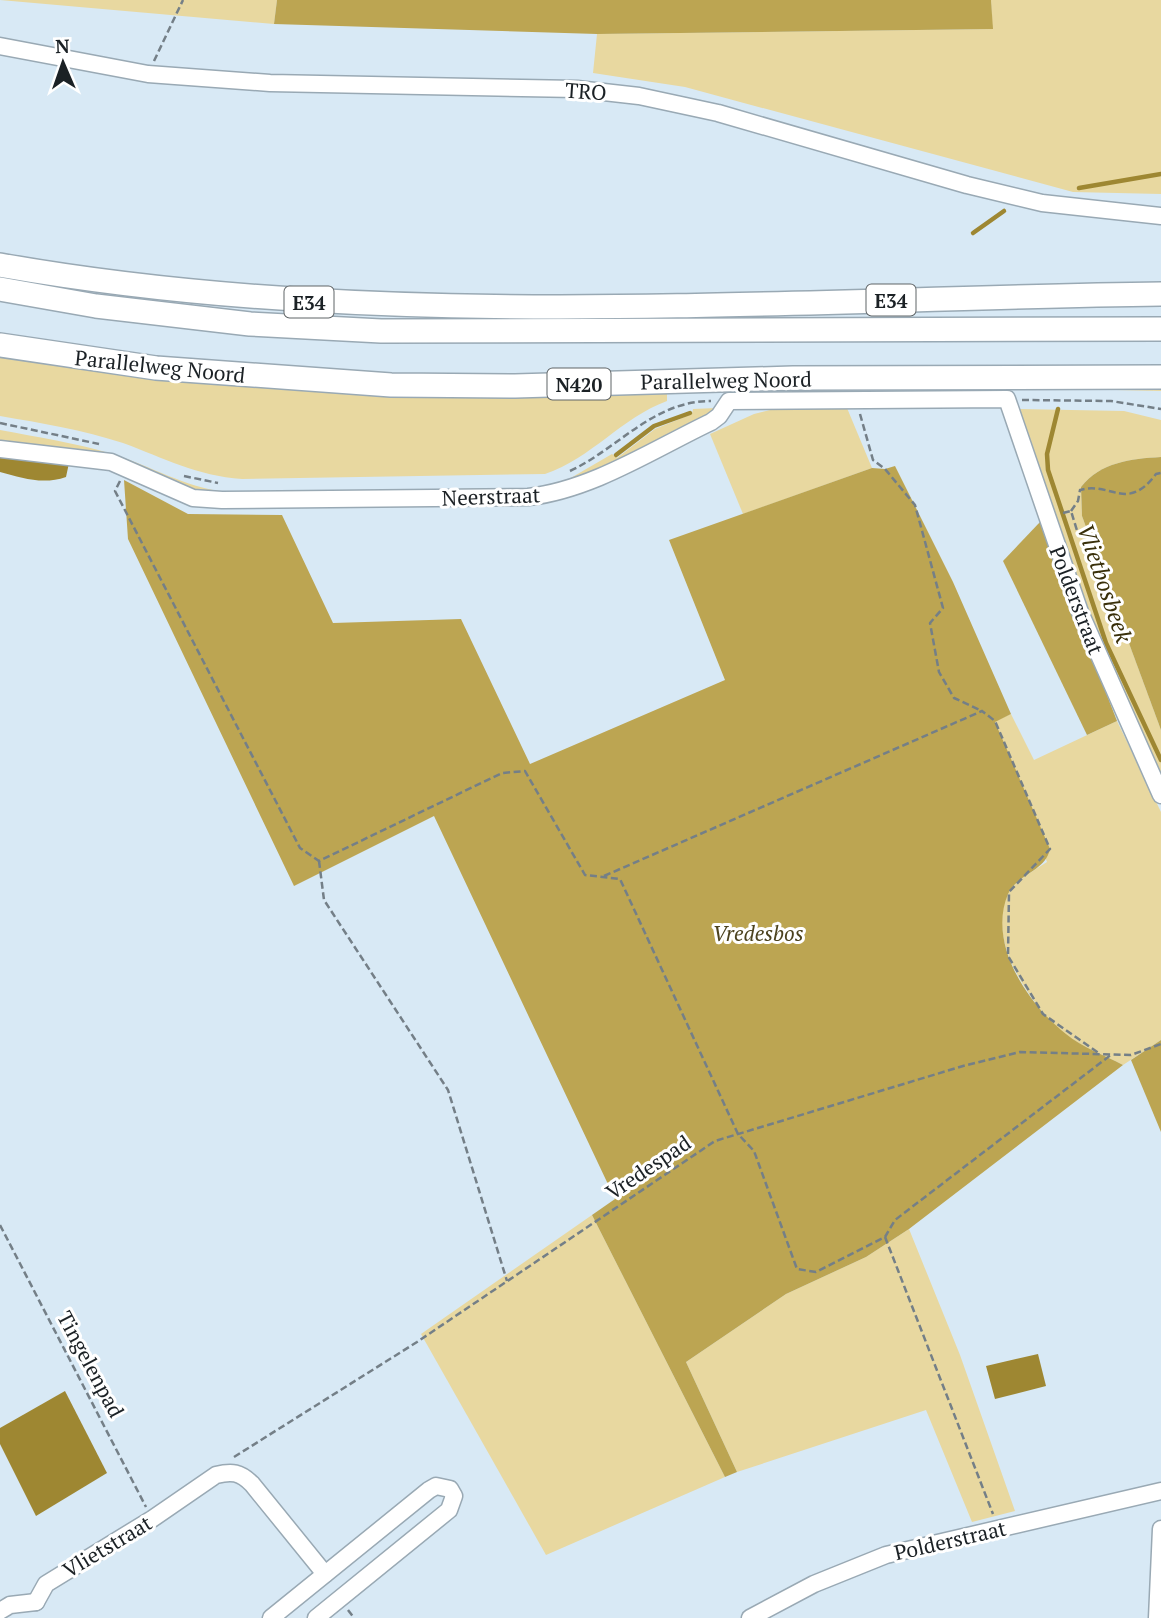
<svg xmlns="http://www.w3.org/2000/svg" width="1161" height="1618" font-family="'PT Serif',serif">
<rect width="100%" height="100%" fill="#d8e9f5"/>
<!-- green -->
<g fill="#e8d8a0">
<path d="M0 0H277L274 24Z"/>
<path d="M991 0H1161V194L1073 192 685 87 593 73 597 34 992 29Z"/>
<path d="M0 357 127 373 1161 386V391L988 387 667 391V401C621 418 592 458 545 474L242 479C197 476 164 458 123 443 83 430 41 423 0 416Z"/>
<path d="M716 408 711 416 585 478 552 490 203 494 162 479 0 445V430C37 437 76 443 112 454 151 466 184 487 226 492L535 488 569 479 612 454 617 458 655 429 692 414 693 409Z"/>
<path d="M847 408 872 468 743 514 710 434 754 414 774 409Z"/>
<path d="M1019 409 1124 411 1161 420V457C1130 459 1101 462 1081 487L1082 516 1161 730V781L1107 662Z"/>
<path d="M1011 714 1034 760 1117 721 1161 812V1040L1123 1065C1104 1055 1082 1047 1065 1034 1032 1007 983 937 1009 892 1016 880 1035 870 1047 862L995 721Z"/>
<path d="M592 1215 725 1477 546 1555 421 1334Z"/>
<path d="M909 1229 960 1355 1015 1511 972 1522 926 1410 737 1472 686 1362 786 1294 866 1257Z"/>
</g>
<!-- forest -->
<g fill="#bca552">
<path d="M277 0H991L993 29 597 34 274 24Z"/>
<path d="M1161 457V730L1082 516 1081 487C1101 462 1130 459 1161 457Z"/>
<path d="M895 466 953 582 1011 714 995 722 1050 849C1045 872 1017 874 1008 894 987 944 1028 1004 1066 1034 1082 1047 1104 1055 1123 1065L909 1229 866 1257 786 1294 686 1362 737 1472 725 1477 592 1215 615 1199 434 816 294 886 128 539 124 480 188 514 282 515 333 623 461 619 530 764 725 680 669 540 872 468 885 469Z"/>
<path d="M1040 522 1117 721 1087 735 1003 561Z"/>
<path d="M1161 1040V1132L1131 1060Z"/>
</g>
<!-- water -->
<g fill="#9e8732">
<path d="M0 456 69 463 66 477C43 485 22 478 0 472Z"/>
<path d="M1038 1354 1046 1386 995 1399 986 1366Z"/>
<path d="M65 1391 107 1473 36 1516 0 1444V1428Z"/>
</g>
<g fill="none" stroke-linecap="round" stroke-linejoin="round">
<!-- stream -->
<g stroke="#9e8732" stroke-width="4.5">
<path d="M1079 188 1161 174"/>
<path d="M973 233 1004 211"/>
<path d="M1058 409 1047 454 1048 470 1106 643 1161 760"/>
<path d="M616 455 654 426 690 413"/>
</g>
<defs>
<g id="minor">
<path d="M0 46 148 74 270 83 577 89 639 96 718 113 967 185 1042 203 1161 216"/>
<path d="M0 449 111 462 193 498 222 500 528 497C592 490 654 449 711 422L719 416 729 401 1007 399 1080 612 1161 795"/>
<path d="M36 1602 46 1584 152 1519 216 1475C232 1471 240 1472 252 1484L325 1574"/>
<path d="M0 1611 10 1605 36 1602"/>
<path d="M271 1618 429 1490 436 1486 450 1489 454 1496 449 1510 316 1618"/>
<path d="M750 1618 814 1584 886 1555 1161 1491"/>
<path d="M1157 1618 1161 1529"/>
</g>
<g id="highway">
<path d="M0 265C384 333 774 299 1161 294"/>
<path d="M0 289 96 306 250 324 381 331 1161 329"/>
<path d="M0 345 156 368 391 385 515 386 793 378 1161 377"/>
</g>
</defs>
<!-- minor casing -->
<use href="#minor" stroke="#99a9b4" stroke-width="19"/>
<!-- highway casing -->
<use href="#highway" stroke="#99a9b4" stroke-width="26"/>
<!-- path -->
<g stroke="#747f87" stroke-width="2.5" stroke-dasharray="7 3.5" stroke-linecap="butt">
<path d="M154 61 183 0"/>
<path d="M1022 400 1111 401 1161 409"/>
<path d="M860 414 873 460 885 469 915 505 943 608 930 623 939 672 954 698 982 711"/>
<path d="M0 423 99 444"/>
<path d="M570 471C619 448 653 401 711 401"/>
<path d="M184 476 218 483"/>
<path d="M120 481 115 491 300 848 319 861 502 773 525 771 585 875 620 879 738 1134 754 1151 797 1269 816 1272 885 1237 895 1220 1112 1054"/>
<path d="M1071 511 1078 501 1080 490C1111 481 1127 513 1156 474L1161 473"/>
<path d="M1063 513 1071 511 1079 537"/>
<path d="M319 861 324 900 448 1090 507 1281"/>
<path d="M604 876 982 711 995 721 1050 849 1009 892 1008 956 1043 1014 1100 1054"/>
<path d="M0 1225 146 1507"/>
<path d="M885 1237 993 1514"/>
<path d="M234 1457 417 1342 715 1141 963 1066 1020 1052 1131 1055 1161 1044"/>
<path d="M348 1610 354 1618"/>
</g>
<!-- minor -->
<use href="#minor" stroke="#fff" stroke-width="16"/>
<!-- highway -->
<use href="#highway" stroke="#fff" stroke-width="23"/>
</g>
<g text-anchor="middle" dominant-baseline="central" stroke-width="6" stroke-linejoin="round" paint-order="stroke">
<!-- shield labels -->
<g fill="#fff" stroke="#5f6466" stroke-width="2">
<rect x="866.5" y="284.5" width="49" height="31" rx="5"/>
<rect x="284.5" y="286.5" width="49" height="31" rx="5"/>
<rect x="547.5" y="368.5" width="63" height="31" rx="5"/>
</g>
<g font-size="19" font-weight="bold" fill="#1b2125">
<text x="891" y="300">E34</text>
<text x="309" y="302">E34</text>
<text x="579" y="384">N420</text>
</g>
<!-- street labels -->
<g font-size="21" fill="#1b2125" stroke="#fff">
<text transform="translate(586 91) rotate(4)">TRO</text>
<text transform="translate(160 366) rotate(6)">Parallelweg Noord</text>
<text transform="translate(726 380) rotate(-1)">Parallelweg Noord</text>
<text transform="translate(491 496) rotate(-2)">Neerstraat</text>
<text transform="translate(1077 600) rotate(69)">Polderstraat</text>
<text transform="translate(648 1167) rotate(-34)">Vredespad</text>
<text transform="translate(91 1364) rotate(62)">Tingelenpad</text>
<text transform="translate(950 1540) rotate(-13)">Polderstraat</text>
<text transform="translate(107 1546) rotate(-31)">Vlietstraat</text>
</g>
<!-- park labels -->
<g font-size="21" font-style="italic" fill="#4c421e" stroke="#fff">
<text x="758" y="933">Vredesbos</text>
</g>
<!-- water labels -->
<g font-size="23" font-style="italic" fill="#392f0a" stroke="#fff">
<text transform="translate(1105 583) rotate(71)">Vlietbosbeek</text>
</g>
</g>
<!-- north arrow -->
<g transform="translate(63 63) rotate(358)" stroke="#ffffff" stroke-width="5" paint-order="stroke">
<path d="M0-5L12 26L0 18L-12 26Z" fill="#1b2125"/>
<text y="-10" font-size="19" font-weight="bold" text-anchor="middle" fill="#1b2125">N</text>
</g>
</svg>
